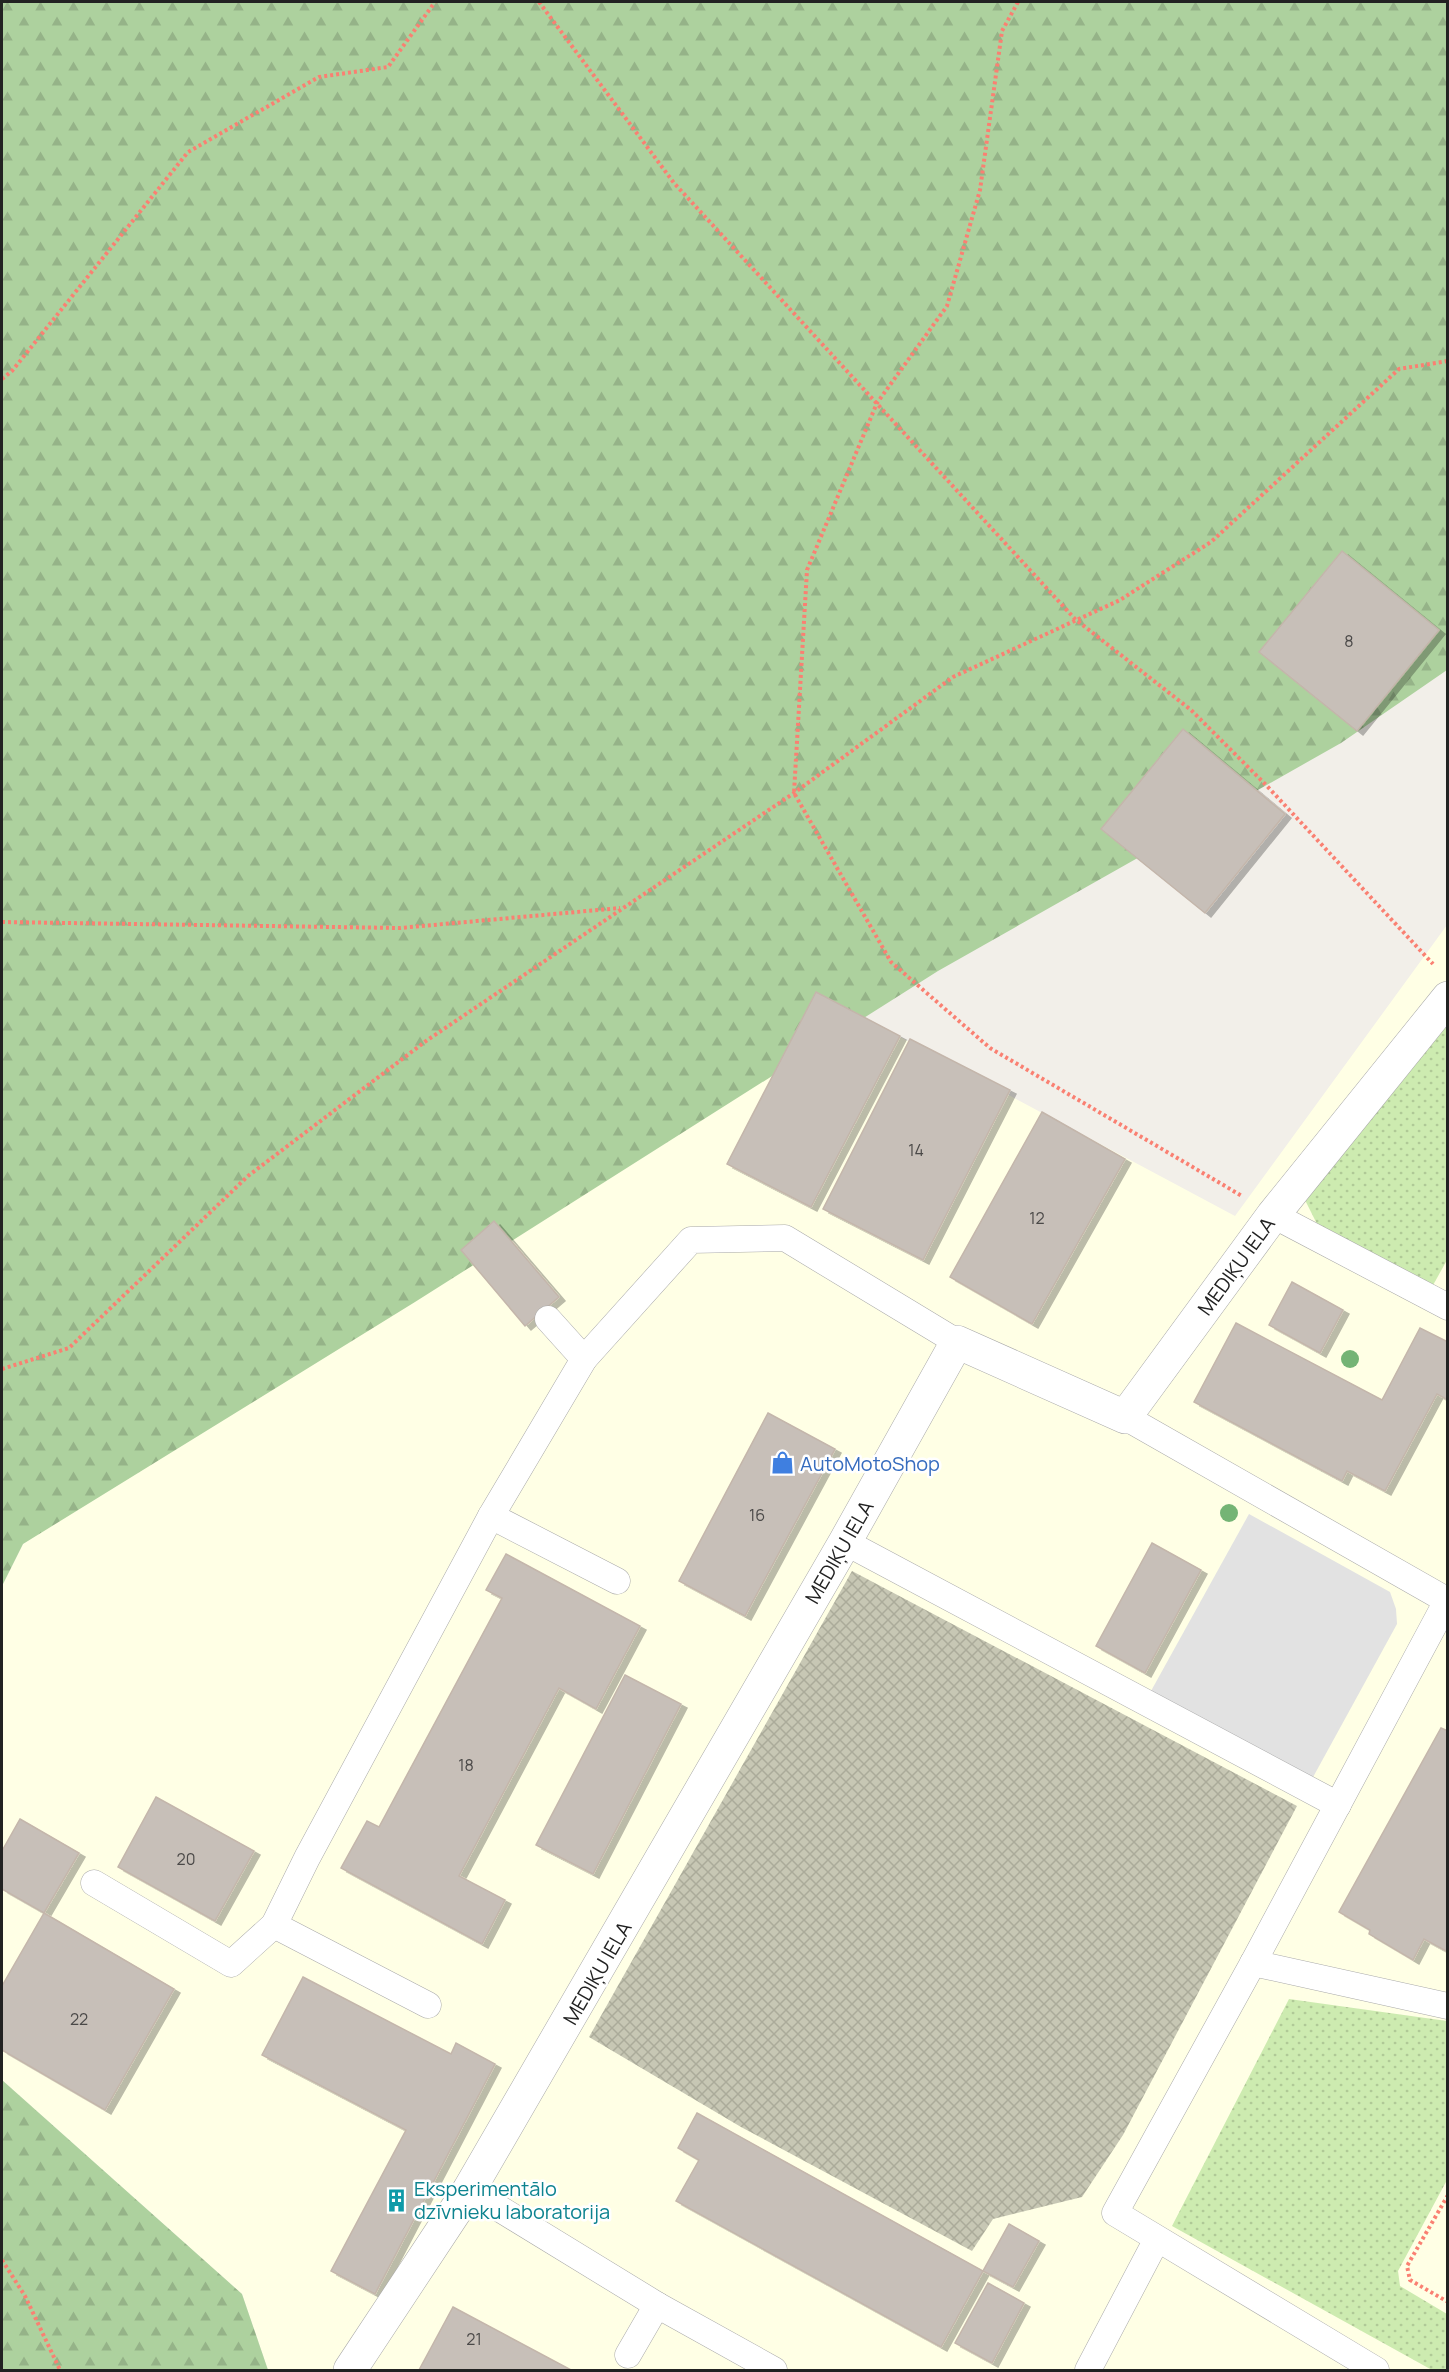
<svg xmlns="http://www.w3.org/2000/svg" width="1449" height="2372" font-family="Manrope,sans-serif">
<defs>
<pattern id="construction-cross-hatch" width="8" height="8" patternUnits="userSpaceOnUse" patternTransform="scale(1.5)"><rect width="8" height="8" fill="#c7c7b4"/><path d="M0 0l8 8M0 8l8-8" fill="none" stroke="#abab9a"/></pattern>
<pattern id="grass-dots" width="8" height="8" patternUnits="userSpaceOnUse" patternTransform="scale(1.5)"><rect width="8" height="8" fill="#cdebb0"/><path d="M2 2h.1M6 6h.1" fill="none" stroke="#b0c997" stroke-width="1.8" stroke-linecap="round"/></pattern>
<pattern id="forest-firs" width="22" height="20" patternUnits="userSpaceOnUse" patternTransform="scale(1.5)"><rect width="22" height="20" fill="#add19e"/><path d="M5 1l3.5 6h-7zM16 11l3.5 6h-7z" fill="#95b388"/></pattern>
<filter id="shadow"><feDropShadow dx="6" dy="4" stdDeviation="0" flood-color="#0004"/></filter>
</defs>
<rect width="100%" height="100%" fill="#f2efe9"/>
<!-- education -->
<path fill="#ffffe5" d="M1447 925V2370H268L242 2294 2 2080V1586L23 1544 816 992 1235 1216Z"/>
<!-- construction -->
<path fill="url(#construction-cross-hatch)" d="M852 1571 1297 1806 1123 2135 1082 2197 993 2219 972 2251 741 2127 589 2037Z"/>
<!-- grass -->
<g fill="url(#grass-dots)">
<path d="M1447 1015V1260L1432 1287 1320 1230 1305 1200Z"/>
<path d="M1289 1999 1447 2021V2180L1398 2271 1400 2286 1447 2314V2370H1432L1172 2226Z"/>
</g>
<!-- forest -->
<g fill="url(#forest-firs)">
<path d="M2 2H1447V670L1341 743 938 971 415 1302 23 1544 2 1586Z"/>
<path d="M2 2080 242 2294 268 2370H2Z"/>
</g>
<!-- parking -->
<path fill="#e2e2e2" d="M1249 1514 1390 1592 1396 1609 1397 1624 1312 1779 1151 1691Z"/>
<!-- building -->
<g fill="#c7bfb8" stroke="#c4b6ab" stroke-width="1.5" filter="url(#shadow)">
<path d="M1342 551 1439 630 1357 731 1259 652Z"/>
<path d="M1183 729 1285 814 1205 913 1101 829Z"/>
<path d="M816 992 900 1036 811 1207 727 1164Z"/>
<path d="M910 1039 1010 1090 923 1260 823 1209Z"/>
<path d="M1042 1112 1125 1159 1032 1324 950 1277Z"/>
<path d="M494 1221 559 1297 525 1326 461 1250Z"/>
<path d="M1292 1282 1343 1310 1320 1353 1269 1325Z"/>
<path d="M1236 1323 1382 1400 1420 1328 1448 1342V1400L1437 1394 1385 1491 1347 1471 1342 1481 1194 1402Z"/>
<path d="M768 1413 835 1449 745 1616 679 1581Z"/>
<path d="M1152 1543 1201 1570 1145 1673 1096 1646Z"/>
<path d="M506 1554 640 1626 596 1709 559 1688 459 1876 505 1900 482 1944 341 1868 367 1821 379 1827 502 1598 486 1590Z"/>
<path d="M625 1675 681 1704 593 1874 536 1845Z"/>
<path d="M1441 1728 1448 1731V1952L1424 1939 1413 1960 1369 1934 1370 1930 1339 1912Z"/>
<path d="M156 1797 254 1851 215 1921 118 1867Z"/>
<path d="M20 1819 79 1853 44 1913 2 1889V1851Z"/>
<path d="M44 1913 174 1989 105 2110 2 2050V1986Z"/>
<path d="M303 1977 451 2054 456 2043 495 2064 375 2294 331 2271 406 2130 262 2055Z"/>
<path d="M697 2113 983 2271 941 2347 676 2201 699 2160 678 2148Z"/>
<path d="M1009 2224 1039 2241 1013 2287 983 2271Z"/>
<path d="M988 2283 1024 2303 992 2363 955 2343Z"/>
<path d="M453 2307 571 2370H419Z"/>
</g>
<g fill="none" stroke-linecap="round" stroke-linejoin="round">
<defs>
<g id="lane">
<path d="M1273 1215 1448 1307"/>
<path d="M548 1319 584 1359"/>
<path d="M1125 1417 1448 1601"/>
<path d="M491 1516 617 1581"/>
<path d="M845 1542 1338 1805"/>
<path d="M94 1883 231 1964 274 1925"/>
<path d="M1253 1963 1448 2006"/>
<path d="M428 2005 274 1925 307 1858 491 1516 584 1359 691 1240 785 1238 957 1342"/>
<path d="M469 2190 657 2305 774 2370"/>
<path d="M628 2355 657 2305"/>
<path d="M1088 2370 1157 2239"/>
<path d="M1376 2370 1115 2213 1253 1963 1448 1599"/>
</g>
<path id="street" d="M350 2370 469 2190 845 1542 957 1342 1125 1417 1273 1215 1448 998"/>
</defs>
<!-- lane casing -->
<use href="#lane" stroke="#a9a9a9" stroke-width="27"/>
<!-- street casing -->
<use href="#street" stroke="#a9a9a9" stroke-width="34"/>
<!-- path -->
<g stroke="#fa8072" stroke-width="4" stroke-dasharray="3 3" stroke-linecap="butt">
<path d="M539 2 674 183 1075 619 1191 710 1266 785 1433 964"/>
<path d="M1018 2 1002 31 980 190 947 306 877 403 807 570 794 793 891 962 990 1048 1242 1196"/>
<path d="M2 379 12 371 188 152 319 77 388 67 435 2"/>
<path d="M2 922 400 928 620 908"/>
<path d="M2 1369 69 1348 248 1176 426 1041 794 793 953 677 1120 600 1211 542 1399 369 1448 361"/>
<path d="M1448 2195 1407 2266 1410 2280 1448 2302"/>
<path d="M2 2260 25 2296 60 2370"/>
</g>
<!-- lane -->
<use href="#lane" stroke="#fff" stroke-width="26"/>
<!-- street -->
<use href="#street" stroke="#fff" stroke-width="33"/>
</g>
<!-- trees -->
<g fill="#74b475">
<circle cx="1350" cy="1359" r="9"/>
<circle cx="1229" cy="1513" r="9"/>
</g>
<!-- icons -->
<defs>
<symbol id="shop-bare" viewBox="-9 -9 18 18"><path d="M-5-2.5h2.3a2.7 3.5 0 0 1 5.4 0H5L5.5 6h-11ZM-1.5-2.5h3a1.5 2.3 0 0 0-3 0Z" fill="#3f7fe0" stroke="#fff" stroke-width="2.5" paint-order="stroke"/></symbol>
<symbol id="building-bare" viewBox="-9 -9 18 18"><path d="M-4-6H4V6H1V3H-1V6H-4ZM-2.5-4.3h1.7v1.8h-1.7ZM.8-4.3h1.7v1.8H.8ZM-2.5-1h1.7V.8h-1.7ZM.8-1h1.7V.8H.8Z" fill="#0f9aa8" stroke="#fff" stroke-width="2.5" paint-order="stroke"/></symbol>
</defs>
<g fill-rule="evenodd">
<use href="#shop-bare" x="766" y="1446" width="33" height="33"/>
<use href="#building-bare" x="380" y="2184" width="33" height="33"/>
</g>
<g text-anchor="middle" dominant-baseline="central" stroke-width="5" stroke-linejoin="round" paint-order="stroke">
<!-- number labels -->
<g font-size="16" fill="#4b4948">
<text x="1349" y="641">8</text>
<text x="916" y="1150">14</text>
<text x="1037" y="1218">12</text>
<text x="757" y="1515">16</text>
<text x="466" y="1765">18</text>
<text x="186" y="1859">20</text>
<text x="79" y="2019">22</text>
<text x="474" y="2339">21</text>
</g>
<!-- street labels -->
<g font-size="20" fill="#222" stroke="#fff">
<text transform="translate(1236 1266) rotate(-54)">MEDIĶU IELA</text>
<text transform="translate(839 1552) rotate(-60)">MEDIĶU IELA</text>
<text transform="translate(597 1973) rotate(-60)">MEDIĶU IELA</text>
</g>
<!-- shop labels -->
<g font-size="20" fill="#366cbe" stroke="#fff" text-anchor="start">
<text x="800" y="1463">AutoMotoShop</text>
</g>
<!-- culture labels -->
<g font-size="20" fill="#0d838f" stroke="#fff" text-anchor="start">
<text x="414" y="2188">Eksperimentālo<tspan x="414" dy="23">dzīvnieku laboratorija</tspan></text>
</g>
</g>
<!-- border -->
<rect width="1449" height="2372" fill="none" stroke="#222222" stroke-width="6"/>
</svg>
